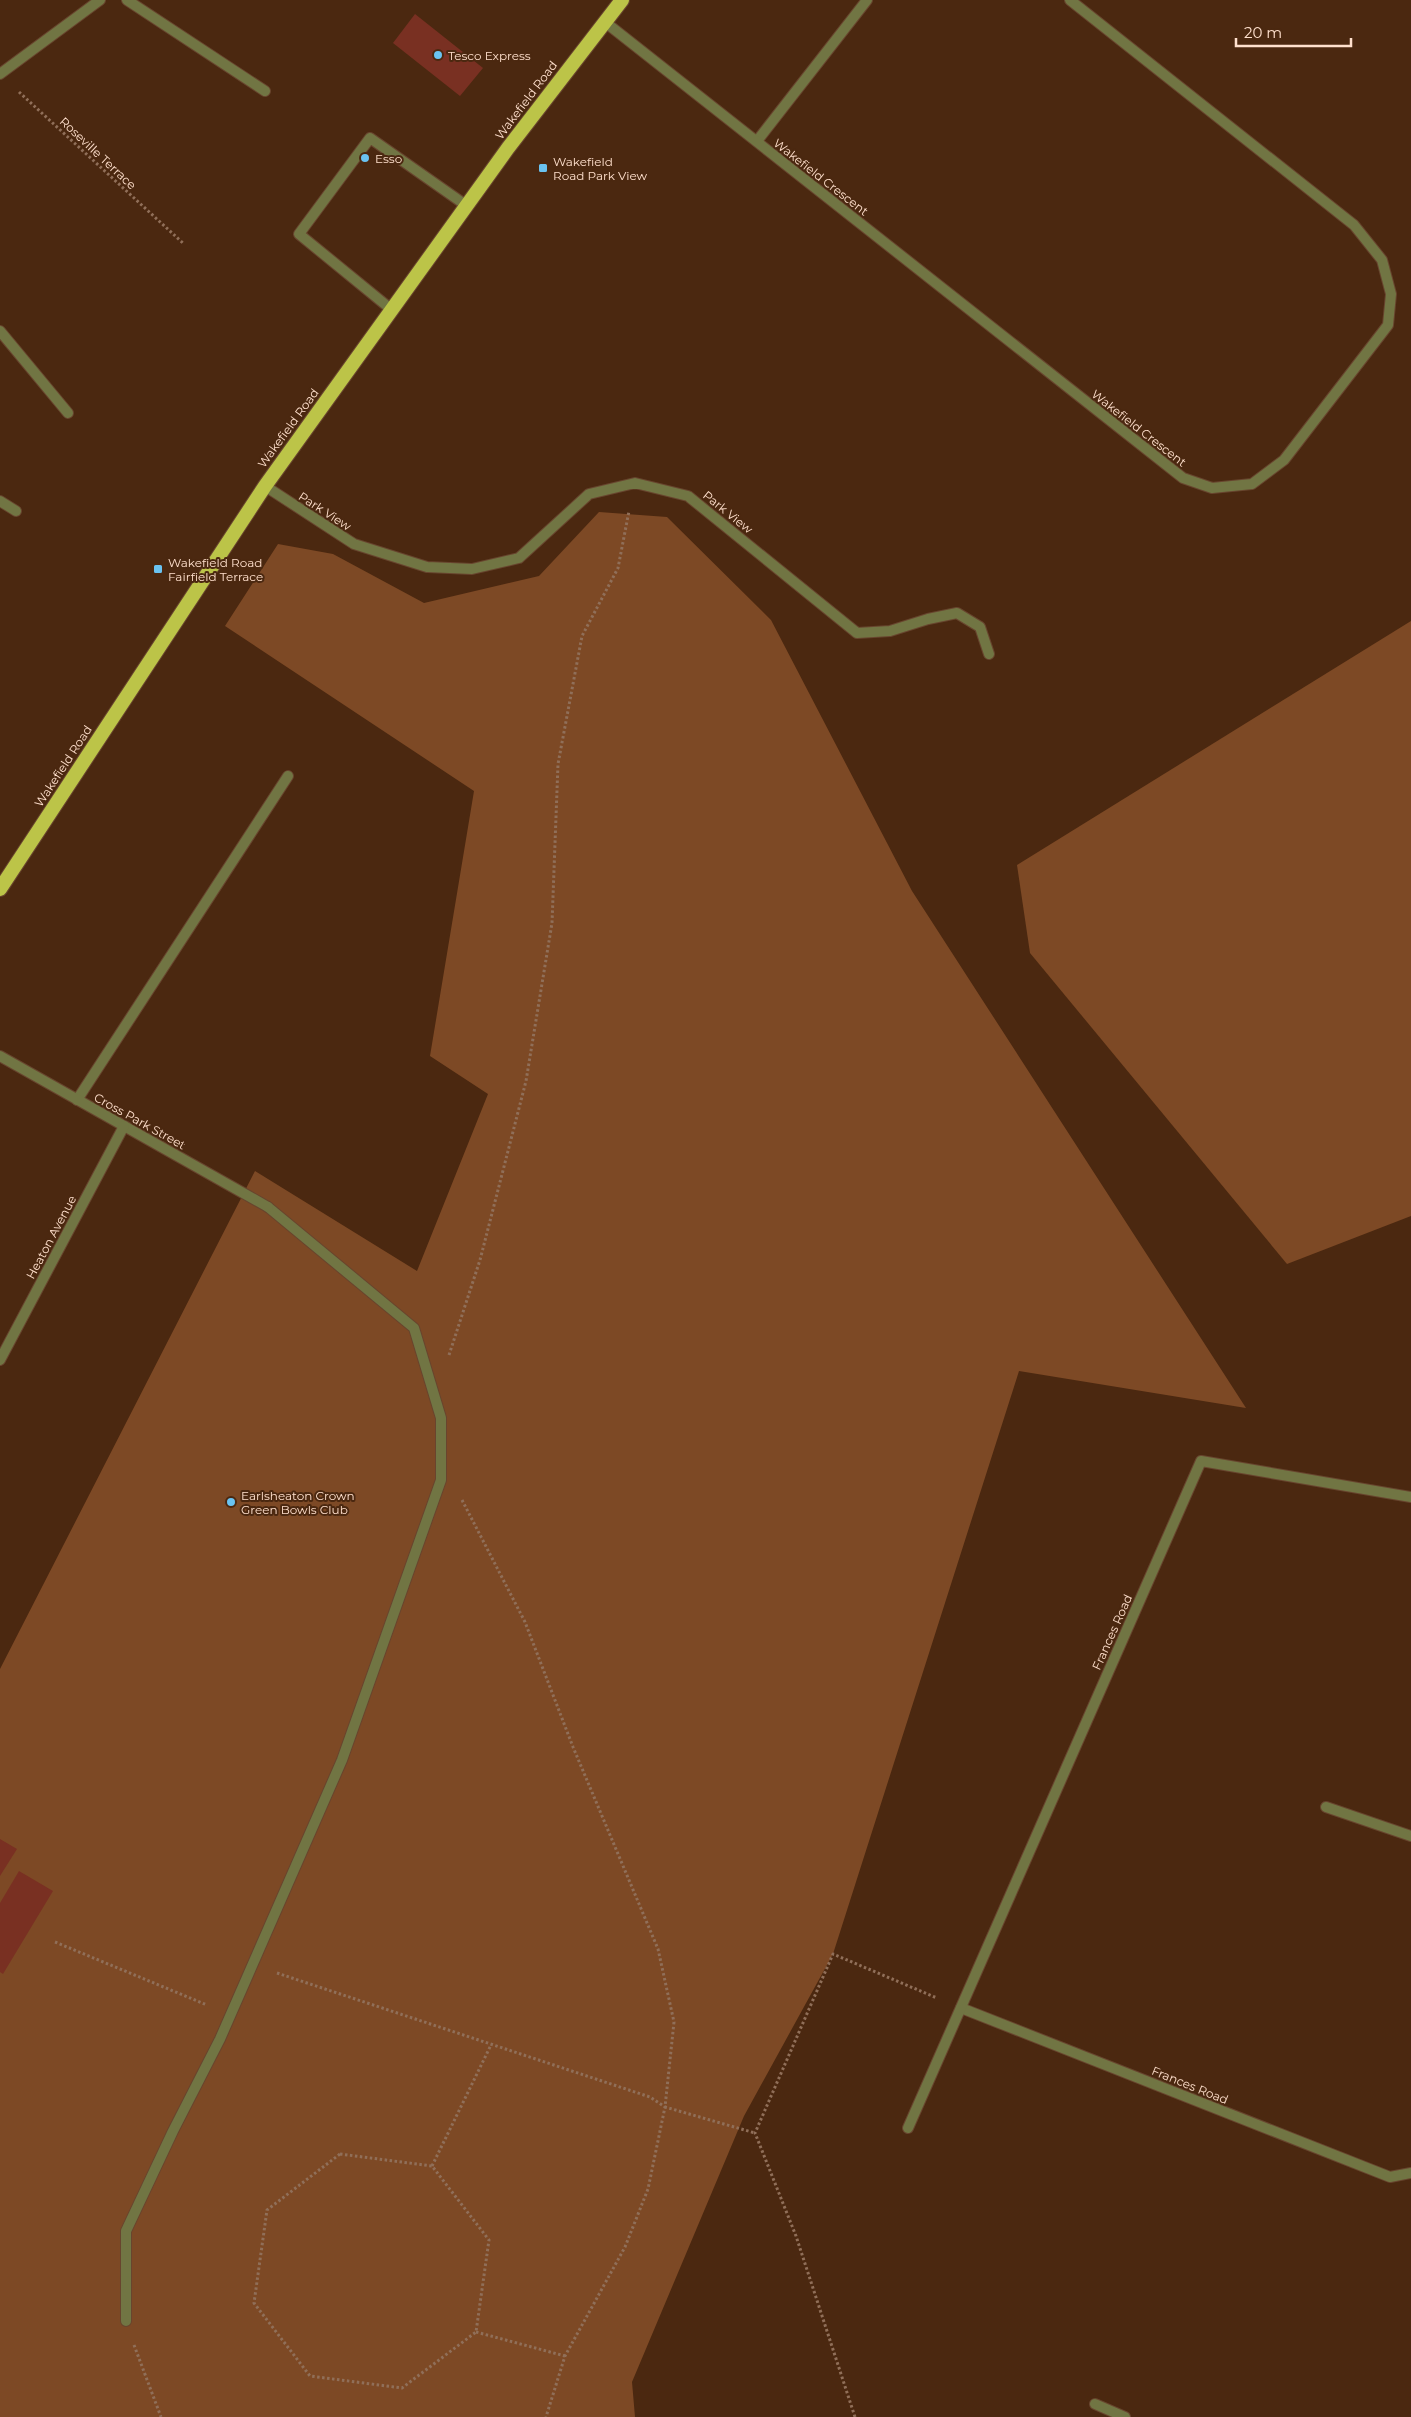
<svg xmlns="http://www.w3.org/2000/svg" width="1411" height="2417" font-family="Montserrat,sans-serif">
<rect width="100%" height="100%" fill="#4b2810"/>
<!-- green -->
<g fill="#7d4925">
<path d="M599 512 667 517 771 620 912 891 1246 1408 1019 1371 833 1954 744 2116 632 2382 635 2417H0V1669L255 1171 417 1271 488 1094 430 1056 474 791 225 626 278 544 333 554 424 603 539 576Z"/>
<path d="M1411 621V1216L1287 1264 1030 953 1017 865Z"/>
</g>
<!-- building -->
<g fill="#793022">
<path d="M415 14 483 68 460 96 393 43Z"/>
<path d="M0 1839 17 1849 0 1876Z"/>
<path d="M19 1871 53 1891 3 1974 0 1972V1903Z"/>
</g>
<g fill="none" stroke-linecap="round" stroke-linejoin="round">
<defs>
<g id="service">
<path d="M127 0 265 91"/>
<path d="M757 141 867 0"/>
<path d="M392 310 299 234 370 138 467 206"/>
<path d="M0 331 68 413"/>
<path d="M77 1100 288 776"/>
<path d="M126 2321V2231L173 2131 220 2039 342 1760 441 1480V1418L414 1328 268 1207"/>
<path d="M1095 2404 1125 2417"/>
</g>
<g id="minor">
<path d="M605 22 1183 478 1212 488 1252 484 1284 460 1388 325 1391 294 1382 260 1354 225 1070 0"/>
<path d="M265 486 354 544 427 567 472 569 519 558 589 494 635 483 688 496 857 633 890 631 928 619 957 613 980 627 989 654"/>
<path d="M0 501 16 511"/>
<path d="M0 1056 268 1207"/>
<path d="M0 1360 124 1126"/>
<path d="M1326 1807 1411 1836"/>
<path d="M961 2008 1390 2177 1411 2173"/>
<path d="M908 2128 1201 1461 1411 1497"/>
</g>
<path id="tertiary" d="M0 74 100 0"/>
<path id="trunk" d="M0 889 265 486 508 148 622 0"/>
</defs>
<!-- service casing -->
<use href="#service" stroke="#68452e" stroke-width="12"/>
<!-- minor casing -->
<use href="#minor" stroke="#68452e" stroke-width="12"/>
<!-- tertiary casing -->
<use href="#tertiary" stroke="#68452e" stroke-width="12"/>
<!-- trunk casing -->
<use href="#trunk" stroke="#68452e" stroke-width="16"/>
<!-- path -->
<g stroke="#906f59" stroke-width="3" stroke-dasharray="2.5 2.5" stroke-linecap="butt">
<path d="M19 92 184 244"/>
<path d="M449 1355 480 1260 526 1081 552 923 558 764 582 636 618 568 629 511"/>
<path d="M462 1500 525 1622 573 1747 658 1949 674 2022 665 2107 755 2133"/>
<path d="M55 1942 207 2005"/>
<path d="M277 1973 650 2097 665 2107 648 2189 625 2247 565 2356 546 2417"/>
<path d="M340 2154 432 2166 489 2240 476 2332 402 2388 310 2376 254 2303 267 2210Z"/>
<path d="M432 2166 491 2045"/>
<path d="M476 2332 565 2356"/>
<path d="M134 2345 161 2417"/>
<path d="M855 2417 796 2236 755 2133 833 1954 937 1998"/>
</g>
<!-- service -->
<use href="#service" stroke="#717543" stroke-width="10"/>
<!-- minor -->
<use href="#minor" stroke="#717543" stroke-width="10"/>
<!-- tertiary -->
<use href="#tertiary" stroke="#717543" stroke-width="10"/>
<!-- trunk -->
<use href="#trunk" stroke="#bcc448" stroke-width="14"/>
</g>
<!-- markers -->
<g fill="#6ac3f1" stroke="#4b2810" stroke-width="2">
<circle cx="438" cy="55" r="5"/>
<circle cx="365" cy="158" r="5"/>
<rect x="538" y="163" width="10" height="10" rx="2.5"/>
<rect x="153" y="564" width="10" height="10" rx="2.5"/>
<circle cx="231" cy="1502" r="5"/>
</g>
<g text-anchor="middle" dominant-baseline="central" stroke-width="4" stroke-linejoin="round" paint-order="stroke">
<!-- poi labels -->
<g font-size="12" fill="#ffe0cd" stroke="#4b2810" text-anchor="start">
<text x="448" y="55">Tesco Express</text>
<text x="375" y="158">Esso</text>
<text x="553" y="161">Wakefield<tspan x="553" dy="14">Road Park View</tspan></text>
<text x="168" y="562">Wakefield Road<tspan x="168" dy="14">Fairfield Terrace</tspan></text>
<text x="241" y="1495">Earlsheaton Crown<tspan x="241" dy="14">Green Bowls Club</tspan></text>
</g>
<!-- street labels -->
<g font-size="12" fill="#ffe0cd" stroke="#4b2810">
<text transform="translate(526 100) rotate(-53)">Wakefield Road</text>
<text transform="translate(98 153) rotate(43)">Roseville Terrace</text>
<text transform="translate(821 177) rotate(38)">Wakefield Crescent</text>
<text transform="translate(288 428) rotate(-54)">Wakefield Road</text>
<text transform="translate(1139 428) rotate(38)">Wakefield Crescent</text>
<text transform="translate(325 511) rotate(33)">Park View</text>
<text transform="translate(728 512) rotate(39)">Park View</text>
<text transform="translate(63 766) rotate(-57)">Wakefield Road</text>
<text transform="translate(140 1121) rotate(29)">Cross Park Street</text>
<text transform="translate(51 1237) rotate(-62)">Heaton Avenue</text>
<text transform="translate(1112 1632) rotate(-66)">Frances Road</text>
<text transform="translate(1190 2085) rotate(22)">Frances Road</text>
</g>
</g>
<!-- scale -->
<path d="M1236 38v8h115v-8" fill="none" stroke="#ffe0cd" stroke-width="2.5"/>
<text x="1244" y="38" font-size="15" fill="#ffe0cd" stroke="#4b2810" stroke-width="4" paint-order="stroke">20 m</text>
</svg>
